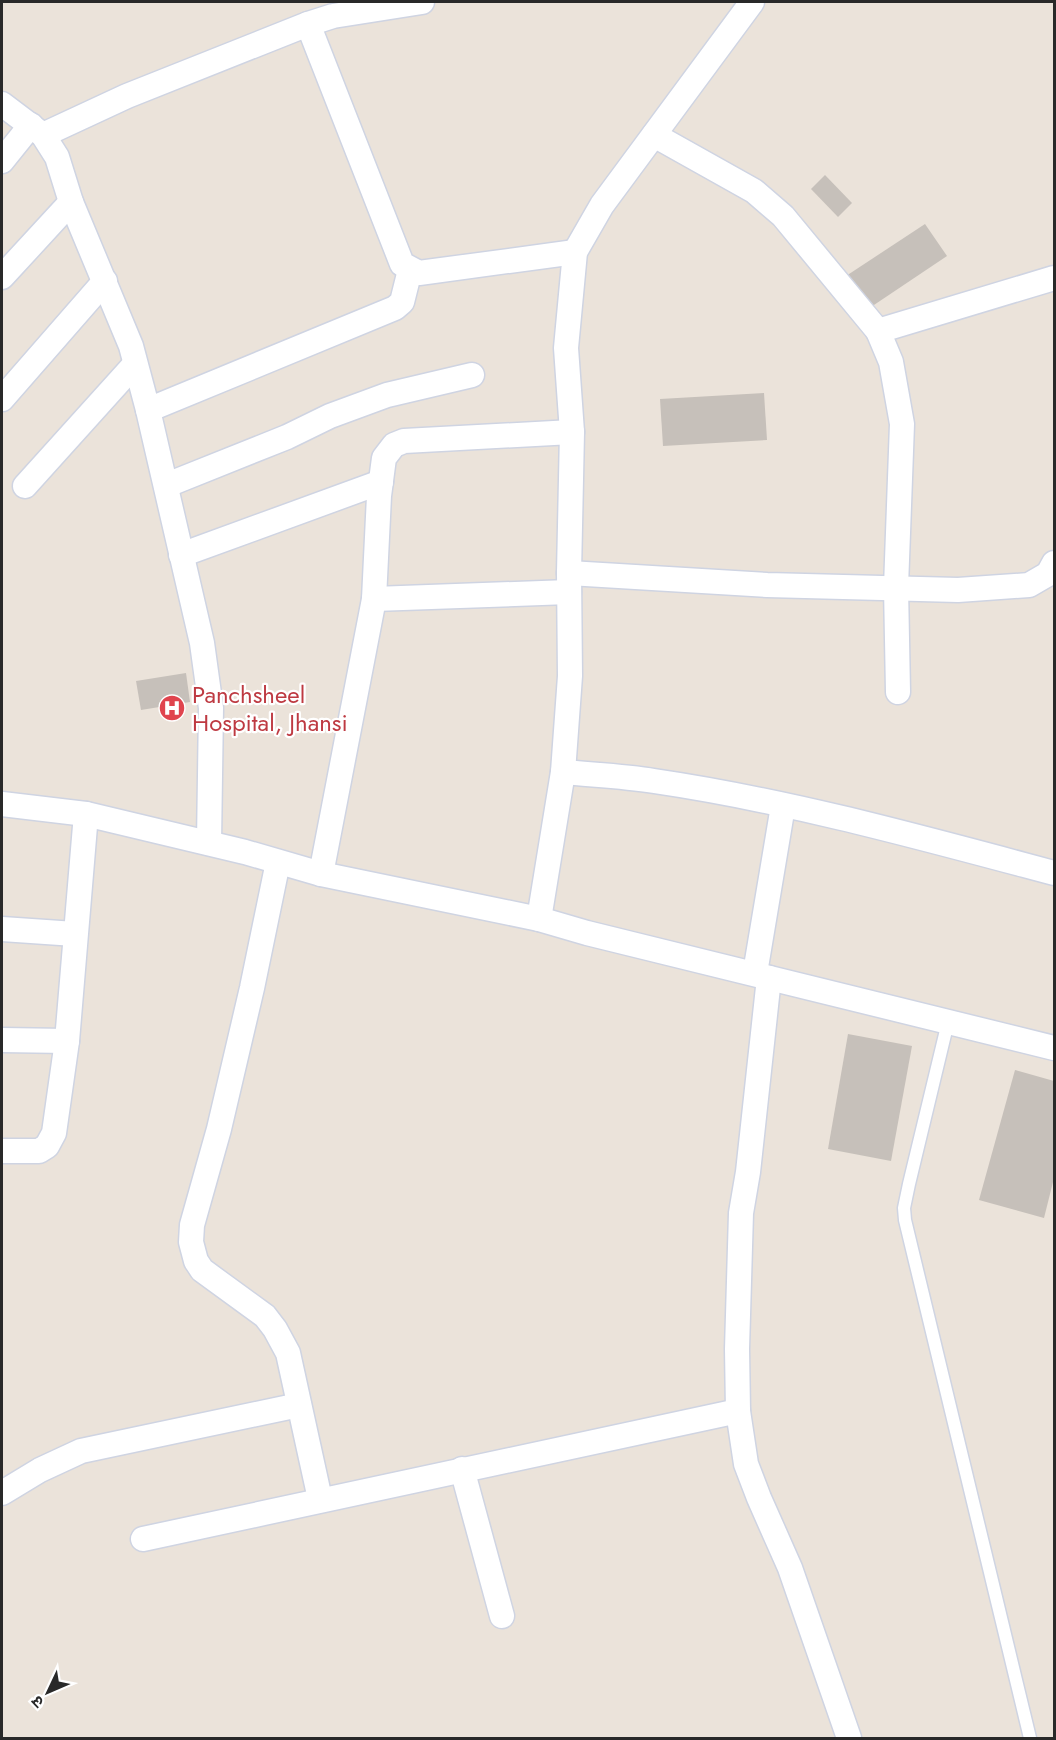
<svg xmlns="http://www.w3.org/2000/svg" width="1056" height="1740" font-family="Jost,'Noto Sans Devanagari',sans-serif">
<rect width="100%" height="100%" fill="#ebe3da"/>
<!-- building -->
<g fill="#c6c0ba">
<path d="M825 175 852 203 838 217 811 189Z"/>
<path d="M925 224 947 256 865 311 843 278Z"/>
<path d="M764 393 767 440 663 446 660 399Z"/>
<path d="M186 673 190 702 141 710 136 681Z"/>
<path d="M848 1034 912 1046 891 1161 828 1149Z"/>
<path d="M1015 1070 1054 1081V1178L1044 1218 979 1200Z"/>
</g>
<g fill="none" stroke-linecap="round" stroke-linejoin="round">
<defs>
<path id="service" d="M948 1022 909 1184 904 1208 905 1220 1030 1738"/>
<g id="minor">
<path d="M308 24 402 264 419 273 575 252"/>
<path d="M2 104 43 135 57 157 71 202 131 346 148 410 202 643 211 708 209 843"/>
<path d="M43 135 127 96 308 24 333 16 422 2"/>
<path d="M654 135 754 191 783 216 878 331 891 362 902 424 896 587 898 692"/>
<path d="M2 161 31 125"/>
<path d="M2 277 71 202"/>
<path d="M878 331 1054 278"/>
<path d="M2 399 105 281"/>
<path d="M148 410 395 308 402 302 410 270"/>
<path d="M167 485 287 437 330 416 387 395 472 375"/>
<path d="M25 486 135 364"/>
<path d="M181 555 381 482"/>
<path d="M569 573 767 585 958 590 1029 585 1048 574 1054 563"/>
<path d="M374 599 569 592"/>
<path d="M563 772C594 775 624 776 654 781 790 801 923 838 1054 873"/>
<path d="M2 804 86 814 245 852 321 874 539 919 587 933 1054 1048"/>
<path d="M278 862 252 988 219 1129 192 1225 191 1242 196 1261 202 1270 265 1316 275 1329 288 1353 320 1499"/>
<path d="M321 874 374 599 379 496 384 458 394 445 404 441 572 432"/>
<path d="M539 919 563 772 570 676 569 573 572 432 566 348 575 252 602 205 752 2"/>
<path d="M2 929 75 934"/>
<path d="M755 973 783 806"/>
<path d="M769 978 748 1172 741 1213 737 1349 738 1411 746 1464 759 1498 790 1568 849 1738"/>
<path d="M2 1040 67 1041"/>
<path d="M2 1151H39L47 1146 54 1133 67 1041 86 814"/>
<path d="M462 1469 502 1616"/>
<path d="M2 1493 40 1470 81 1451 299 1405"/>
<path d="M143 1539 738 1411"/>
</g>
</defs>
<!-- service casing -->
<use href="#service" stroke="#cfd4e2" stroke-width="15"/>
<!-- minor casing -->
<use href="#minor" stroke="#cfd4e2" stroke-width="27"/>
<!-- service -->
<use href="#service" stroke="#fff" stroke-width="12"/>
<!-- minor -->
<use href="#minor" stroke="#fff" stroke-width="24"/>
</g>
<!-- icons -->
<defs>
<symbol id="hospital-disc" viewBox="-11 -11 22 22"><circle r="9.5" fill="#e0444e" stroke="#fff"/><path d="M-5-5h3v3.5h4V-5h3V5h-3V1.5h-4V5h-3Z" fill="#fff"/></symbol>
</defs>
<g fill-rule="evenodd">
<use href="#hospital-disc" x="157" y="693" width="30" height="30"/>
</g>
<g text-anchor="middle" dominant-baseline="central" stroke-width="4.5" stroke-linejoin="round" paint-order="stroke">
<!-- health labels -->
<g font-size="24" fill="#be3a42" stroke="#fff" text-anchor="start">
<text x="192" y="694">Panchsheel<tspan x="192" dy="28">Hospital, Jhansi</tspan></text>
</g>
</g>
<!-- border -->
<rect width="1056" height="1740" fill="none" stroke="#292929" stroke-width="6"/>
<!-- north arrow -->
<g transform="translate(48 1692) rotate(226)" stroke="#ffffff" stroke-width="4.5" paint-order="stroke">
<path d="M0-4.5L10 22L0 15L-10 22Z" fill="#292929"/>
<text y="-9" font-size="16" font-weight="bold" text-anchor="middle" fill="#292929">उ</text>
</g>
</svg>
